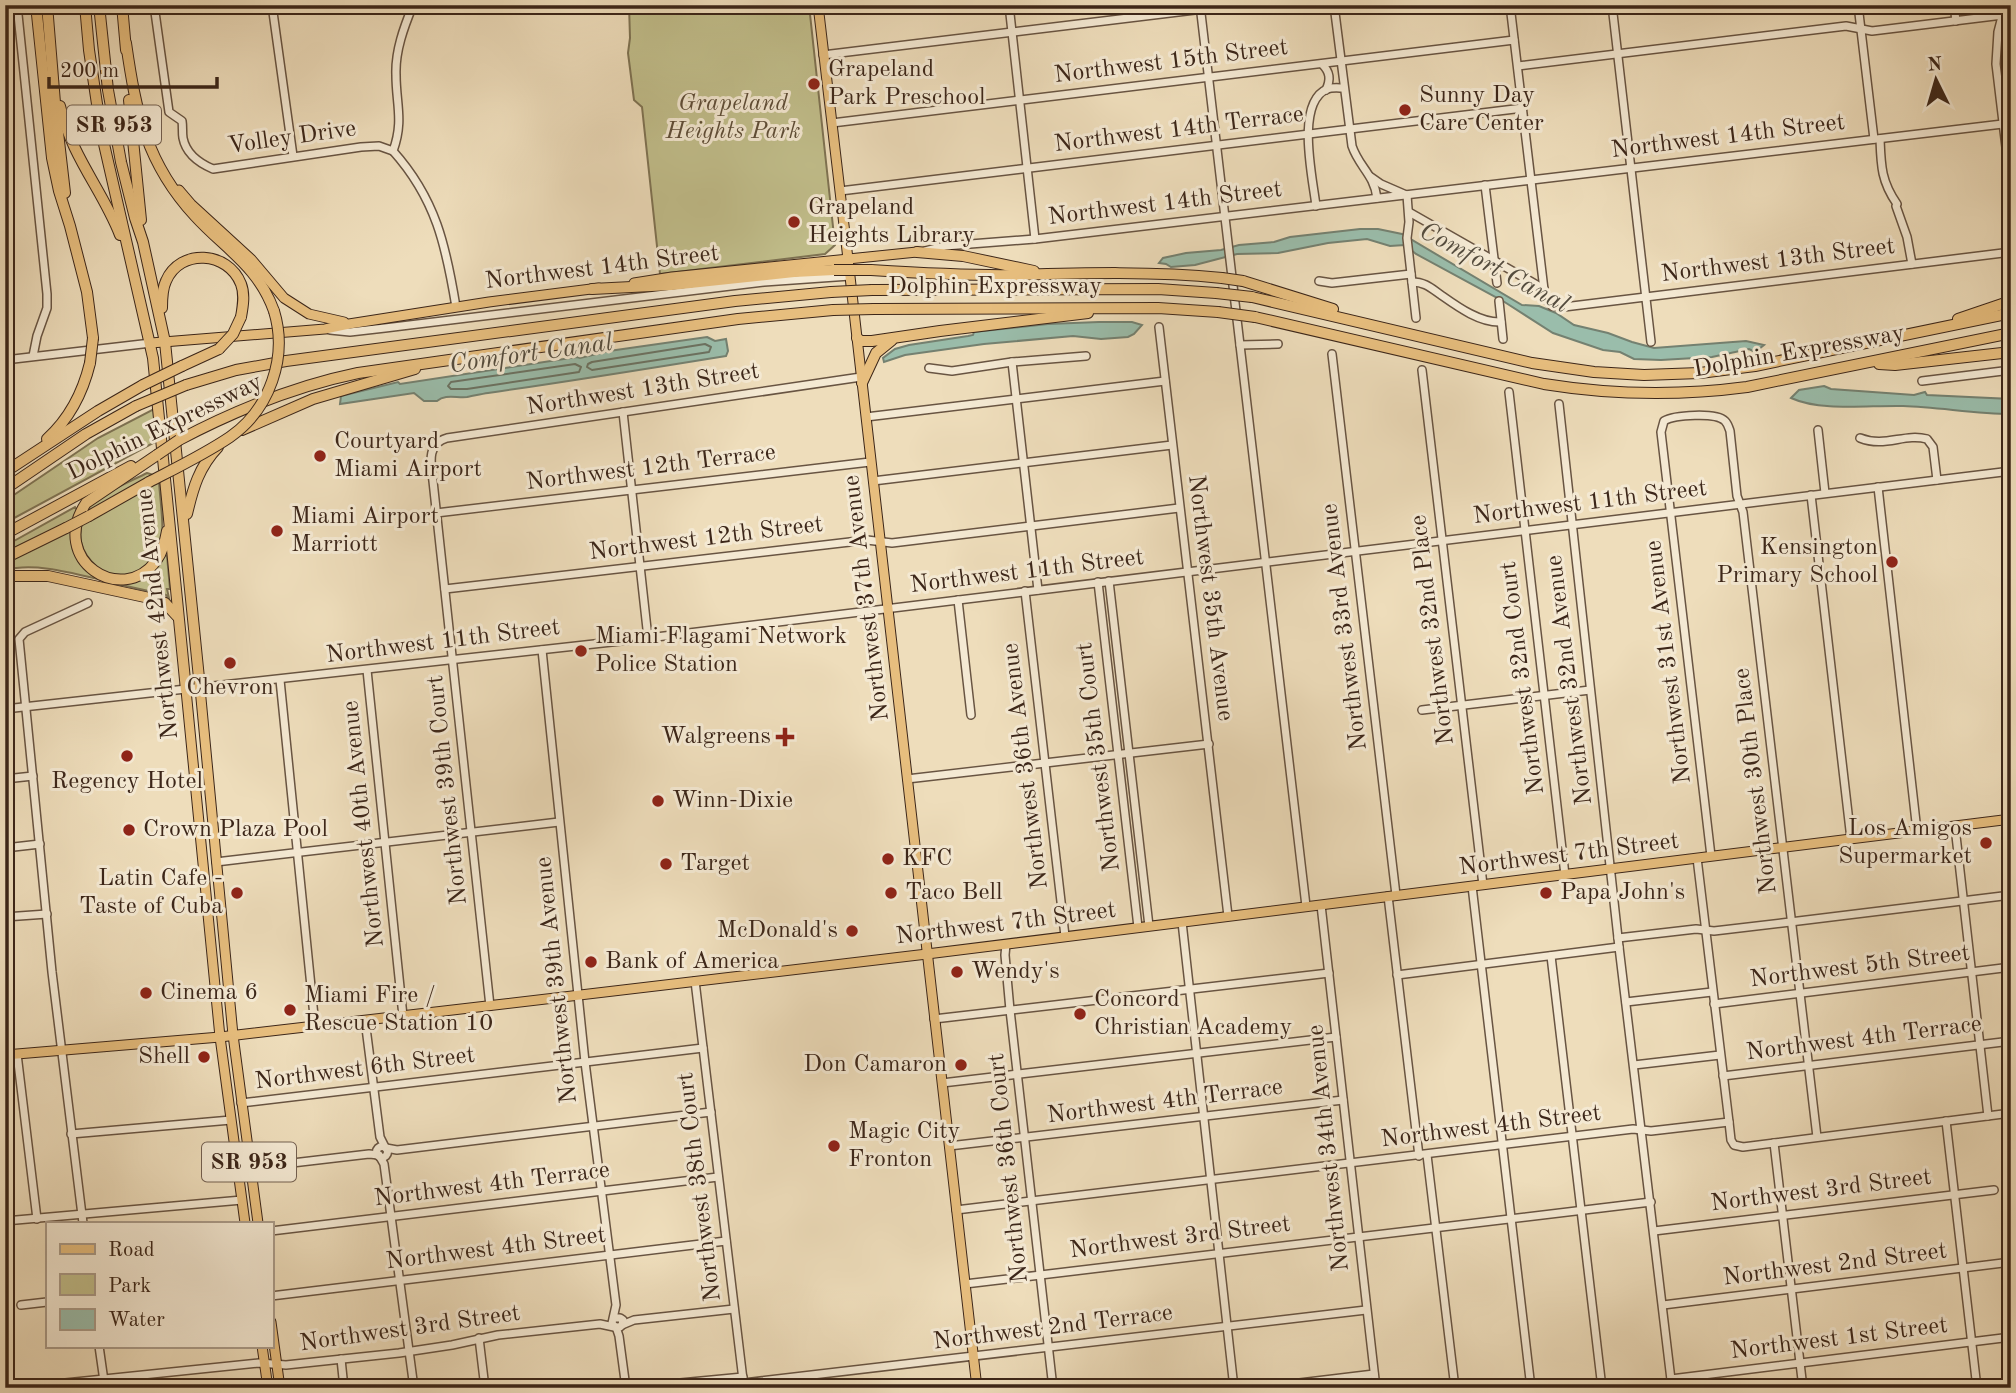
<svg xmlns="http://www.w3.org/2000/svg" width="2016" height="1393" font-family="'Old Standard TT',serif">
<rect width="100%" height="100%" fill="#edb"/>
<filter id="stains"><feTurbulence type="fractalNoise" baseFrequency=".00286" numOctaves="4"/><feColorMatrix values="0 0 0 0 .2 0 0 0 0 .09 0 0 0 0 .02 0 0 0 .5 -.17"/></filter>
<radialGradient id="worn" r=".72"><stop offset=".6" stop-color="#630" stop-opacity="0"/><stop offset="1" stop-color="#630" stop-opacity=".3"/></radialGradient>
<!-- green -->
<g fill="#c1be8b" stroke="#7e7252" stroke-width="2">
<path d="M629 5H809L835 245 825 254 660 274 642 107 634 100 628 53 630 38Z"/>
<path d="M154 409 157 441 5 523V501L98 438Z"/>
<path d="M147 473 154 475 159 482C160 500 166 535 159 551 151 571 124 581 104 573 102 572 98 568 96 566 81 552 77 538 83 519 85 514 87 509 91 505 106 491 129 482 147 473Z"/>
<path d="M75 507 77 510 73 520 5 554V546Z"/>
<path d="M71 530C70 555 84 571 106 581 75 574 37 562 5 570V562Z"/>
<path d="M163 554 167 556 170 589H167L169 598 166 595 113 583 145 577 151 573 150 571Z"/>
</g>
<!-- water -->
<g fill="#9abdab" stroke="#748171" stroke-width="2">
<path d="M1360 229H1378L1402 234 1522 305 1539 306 1556 313 1574 325 1608 333 1632 342 1654 348 1746 341 1764 345 1755 352 1749 349 1712 357 1661 360 1634 359 1620 352 1603 350 1553 333 1503 301 1416 254 1405 245 1390 246 1367 239 1328 243 1278 253 1237 254 1195 265 1171 267 1166 264 1159 263 1163 258 1186 253 1221 250 1239 245 1274 242 1290 237Z"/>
<path d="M1099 322H1132L1142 325 1134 334 1128 337 1101 339 1073 336 984 344 905 355 884 362 883 358 895 349 909 345 968 336 973 335 974 332 1048 324Z"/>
<path d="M707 337 715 341 726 339 728 351 726 356C646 369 565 382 488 393 481 394 473 396 467 397 456 398 445 394 437 401H424L414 393 340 404 341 396 398 382 400 384 577 357 580 358 609 351Z"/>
<path d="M1824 386 1831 389 1914 395 1925 392 1927 395 2011 399V414C1975 414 1939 407 1903 406 1869 405 1822 412 1791 398L1799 390Z"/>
</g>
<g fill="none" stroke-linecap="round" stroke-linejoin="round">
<!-- shore -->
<g stroke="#6b7262" stroke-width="2">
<path d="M705 344 711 347 709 352 592 370 587 367 588 364 592 362Z"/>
<path d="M575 364 581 367 579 372 467 389H451L448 386 451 382Z"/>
</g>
<defs>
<g id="minor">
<path d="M17 5 47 294V308L37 336 33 356"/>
<path d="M154 5 169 112 182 121C183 127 182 132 183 138 186 154 199 163 213 169L361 147 379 146 393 151"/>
<path d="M272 5 293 156"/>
<path d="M413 5C404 27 395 51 396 75 396 104 404 121 393 151 436 199 446 246 456 307"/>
<path d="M1009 5 1035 239"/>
<path d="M1200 5 1306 906"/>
<path d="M1334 5 1352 146C1359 167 1374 174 1377 198"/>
<path d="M1510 5 1545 298 1552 306 1564 307 2011 252"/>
<path d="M1612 5 1651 342"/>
<path d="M1858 5 1874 139"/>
<path d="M1954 5 1956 21"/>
<path d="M2005 5 1998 32 1996 64 2011 189"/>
<path d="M823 55 1236 5"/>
<path d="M1322 64C1330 72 1331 79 1326 90"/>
<path d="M1518 66 1846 26 1872 31 2011 14"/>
<path d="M832 123 1514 40"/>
<path d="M1880 139C1881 165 1881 181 1897 204L1896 206 1907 237 1912 264"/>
<path d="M1371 177 1381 184 1404 194"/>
<path d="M1485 185 1497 283"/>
<path d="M840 191 1523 108"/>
<path d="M1407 195 1409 222 1407 238 1416 318"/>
<path d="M1316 206C1313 179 1295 103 1327 89 1332 87 1339 88 1344 88"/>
<path d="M1409 212 1544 289"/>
<path d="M925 251 945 246 1035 239 2011 123"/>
<path d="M1319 281 1332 283 1411 274"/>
<path d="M1412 282C1425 282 1431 288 1441 295 1458 307 1480 323 1501 322"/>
<path d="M1499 301 1503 339"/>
<path d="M1159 327 1228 916"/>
<path d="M330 330 350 332 385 328 764 282 850 276"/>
<path d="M1240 345 1278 344"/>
<path d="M1332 354 1396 895"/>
<path d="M5 360 151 343"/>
<path d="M1012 362 1038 590"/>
<path d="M929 368 952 371 1012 362 1086 356"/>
<path d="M1422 370 1483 885"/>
<path d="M1922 381 2011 370"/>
<path d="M1509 392 1565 875"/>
<path d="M1559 404 1619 947 1672 1388"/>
<path d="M623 412 648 638"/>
<path d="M866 417 1165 381"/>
<path d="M1818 430 1825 493"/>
<path d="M1860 438C1885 448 1904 433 1927 439L1933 447 1937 480"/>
<path d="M873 481 1172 445"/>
<path d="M1878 487 1917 831"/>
<path d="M1811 495 1851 839"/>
<path d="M436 513 870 462"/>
<path d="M1109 581 1149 926"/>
<path d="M1098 582 1138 927"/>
<path d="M445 589 867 540 892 543 1179 508"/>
<path d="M1025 591 1065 936"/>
<path d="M958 600 971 715"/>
<path d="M542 650 585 1062 616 1305 612 1323 615 1327H620L622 1325 623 1320 620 1318H615"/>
<path d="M367 670 403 1016"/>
<path d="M280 680 315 1026"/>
<path d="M5 709 648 638 2011 471"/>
<path d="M1422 710 1590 690"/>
<path d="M5 779 33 776"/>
<path d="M907 779 1209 744"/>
<path d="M1955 827 1988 1116"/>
<path d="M5 848 40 844"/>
<path d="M1711 856 1661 432 1664 421C1674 415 1716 412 1725 421 1728 424 1729 428 1730 431L1737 496 1743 512 1817 1137"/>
<path d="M1697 858 1729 1122 1731 1140 1734 1145 1743 1147 2011 1113"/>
<path d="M216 862 559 822"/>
<path d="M1472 886 1531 1388"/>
<path d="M1388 896 1419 1156"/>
<path d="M1321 905 1376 1388"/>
<path d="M5 917 47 914"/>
<path d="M1182 922 1234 1388"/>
<path d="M1618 938 1696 929 1714 931 1782 923 2011 895"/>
<path d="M1006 944 1005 955 1010 1010 1053 1388"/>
<path d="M1551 956 1602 1388"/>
<path d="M1397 975 1619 947"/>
<path d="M695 981 744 1388"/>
<path d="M1626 1002 1712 992"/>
<path d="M1714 1004 2011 967"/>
<path d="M490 1006 433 481C431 464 426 444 447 438L861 377"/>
<path d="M934 1019 1329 973"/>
<path d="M365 1020 380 1137 385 1147"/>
<path d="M17 1054 37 1219"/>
<path d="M1634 1065 1720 1055"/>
<path d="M1723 1076 2011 1041"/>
<path d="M942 1083 1336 1037"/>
<path d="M241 1103 703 1048"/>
<path d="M1946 1121 1977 1388"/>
<path d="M71 1134 231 1120"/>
<path d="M1774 1143 1803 1388"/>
<path d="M949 1146 1343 1100"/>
<circle cx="382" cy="1152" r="5.5"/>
<path d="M386 1148 397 1150 711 1112"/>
<path d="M1427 1155 1455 1388"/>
<path d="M380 1157 384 1164 414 1388"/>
<path d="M250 1168 369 1154 379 1155"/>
<path d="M956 1210 1633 1129 1651 1131 1729 1122"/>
<path d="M5 1221 242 1200"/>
<path d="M83 1223 52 972 19 639 25 632 88 603"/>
<path d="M271 1231 718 1177"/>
<path d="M1654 1231 1994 1190"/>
<path d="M965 1284 1651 1202"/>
<path d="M271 1296 726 1241"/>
<path d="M21 1305 47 1302"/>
<path d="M1663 1305 2011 1262"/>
<path d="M622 1325 634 1320 734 1309"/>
<path d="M616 1327 619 1336 626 1388"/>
<path d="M479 1338 485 1388"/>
<path d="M99 1346 105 1388"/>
<path d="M341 1359 344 1388"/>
<path d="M1671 1379 2011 1337"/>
<path d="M744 1383 1366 1310"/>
<path d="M17 1388 259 1363 286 1365 399 1353 452 1345 498 1335 600 1324 614 1327"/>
<path d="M628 1388 743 1377"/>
<path d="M1258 1388 1374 1374"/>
</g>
<g id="major">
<path d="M818 5 848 259 977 1388"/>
<path d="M179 190 191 204 251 259 284 298 309 314 344 322"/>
<path d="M634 283 672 277 917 252"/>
<path d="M151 343 325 329 349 324 489 302 599 288"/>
<path d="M200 688 233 1035 258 1223"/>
<path d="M186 690 220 1037 245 1223"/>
<path d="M5 1055 220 1037 444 1011 927 954 2011 819"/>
<path d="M271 1322 280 1388"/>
<path d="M262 1346 268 1388"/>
</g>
<g id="highway">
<path d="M36 5 52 158 59 191 70 226 87 292 93 338"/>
<path d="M47 5 56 115 65 193"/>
<path d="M85 5 89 50 101 131 153 358 186 690"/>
<path d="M99 5 108 90 121 162 135 218 143 242 165 342 200 688"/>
<path d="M122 5 126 50"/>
<path d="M126 43C136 112 146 163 195 216 225 249 258 266 274 311"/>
<path d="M129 100 141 220"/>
<path d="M60 106C72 158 102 189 120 235"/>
<path d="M917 252 963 256 1034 271"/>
<path d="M871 270C919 273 968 276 1017 275 1085 273 1154 271 1222 278"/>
<path d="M1243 281 1333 309"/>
<path d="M592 289 671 285 794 272 834 270"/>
<path d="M872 290 1158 289 1216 293"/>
<path d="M1252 297 1532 363 1594 372 1644 375 1700 373 1755 366 2011 313"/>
<path d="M162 308C162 299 162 289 166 281 180 248 228 251 241 284 245 294 243 306 241 317"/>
<path d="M874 309 1158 308 1218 312"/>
<path d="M1255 317 1544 384C1612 395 1679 396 1747 387L2011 333"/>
<path d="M1958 319 2011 301"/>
<path d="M857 338 861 341H872L940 331 1088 313"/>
<path d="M1879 364 1895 365 2011 352"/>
<path d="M182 366 219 349"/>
<path d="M862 383 876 353 892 340"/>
<path d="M186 385 236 370 286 361 735 301 831 292"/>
<path d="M242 430 313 399 415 369"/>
<path d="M47 439C69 419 83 392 90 363"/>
<path d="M179 440C236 410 295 386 358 373L738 319 833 310"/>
<path d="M157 455 86 503C48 560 122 607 156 561 163 552 165 541 167 531"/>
<path d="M5 472 98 411 143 385"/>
<path d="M5 489 86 434 136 406"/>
<path d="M187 514C193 488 199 467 218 447"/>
<path d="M89 516 149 482"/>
<path d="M5 534 131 466"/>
<path d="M5 558 66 528"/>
<path d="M5 576H48L154 599 165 603 177 616"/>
</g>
</defs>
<!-- minor casing -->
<use href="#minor" stroke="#685442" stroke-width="10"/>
<!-- major casing -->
<use href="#major" stroke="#3c2619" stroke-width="11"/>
<!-- highway casing -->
<use href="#highway" stroke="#3c2619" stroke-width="12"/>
<!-- minor -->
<use href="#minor" stroke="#f4e9d3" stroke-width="7"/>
<!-- major -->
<use href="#major" stroke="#e7be7e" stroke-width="9"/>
<!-- highway -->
<use href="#highway" stroke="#e7be7e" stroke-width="10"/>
<defs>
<g id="highway-bridge">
<path d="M834 270H871"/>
<path d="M1222 278 1243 281"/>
<path d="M831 292 872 290"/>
<path d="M1216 293 1252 297"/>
<path d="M833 310 874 309"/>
<path d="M1218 312 1255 317"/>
<path d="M219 349 233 334 241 317"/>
<path d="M90 363 93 338"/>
<path d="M143 385 182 366"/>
<path d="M136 406 186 385"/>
<path d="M157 455 179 440"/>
<path d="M149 482C176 468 205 454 230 437 270 409 288 357 274 311"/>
<path d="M66 528 89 516"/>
</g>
</defs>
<!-- highway-bridge casing -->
<use href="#highway-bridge" stroke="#3c2619" stroke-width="12" stroke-linecap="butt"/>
<!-- highway-bridge -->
<use href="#highway-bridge" stroke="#e7be7e" stroke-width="10"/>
</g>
<!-- markers -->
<g fill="#8f2418" stroke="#f4e9d3" stroke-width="2.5">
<circle cx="814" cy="84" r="7"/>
<circle cx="1405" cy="110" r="7"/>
<circle cx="794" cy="222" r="7"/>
<circle cx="320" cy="456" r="7"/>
<circle cx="277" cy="531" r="7"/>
<circle cx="1892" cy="562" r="7"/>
<circle cx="581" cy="651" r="7"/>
<circle cx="230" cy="663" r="7"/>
<path d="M781.5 726.5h7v7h7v7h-7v7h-7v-7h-7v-7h7z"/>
<circle cx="127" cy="756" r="7"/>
<circle cx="658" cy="801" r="7"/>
<circle cx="129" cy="830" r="7"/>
<circle cx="1986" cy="843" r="7"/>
<circle cx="888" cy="859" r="7"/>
<circle cx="666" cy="864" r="7"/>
<circle cx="237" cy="893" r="7"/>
<circle cx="891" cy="893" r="7"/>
<circle cx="1546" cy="893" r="7"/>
<circle cx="852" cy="931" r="7"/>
<circle cx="591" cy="962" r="7"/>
<circle cx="957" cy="972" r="7"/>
<circle cx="146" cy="993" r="7"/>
<circle cx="290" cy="1010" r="7"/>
<circle cx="1080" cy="1014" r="7"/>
<circle cx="204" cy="1057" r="7"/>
<circle cx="961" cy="1065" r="7"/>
<circle cx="834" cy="1146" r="7"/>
</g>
<g text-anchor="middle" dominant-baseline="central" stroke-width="6" stroke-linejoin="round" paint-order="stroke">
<!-- shield labels -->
<g fill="#f4e9d3" stroke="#736051" stroke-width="2">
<rect x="67" y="105.5" width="94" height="39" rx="5"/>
<rect x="202" y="1142.5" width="94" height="39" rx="5"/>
</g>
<g font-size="23" font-weight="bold" fill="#3c2619">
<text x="114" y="125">SR 953</text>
<text x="249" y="1162">SR 953</text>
</g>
<!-- street labels -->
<g font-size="24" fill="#3c2619" stroke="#f4e9d3">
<text transform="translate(1171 62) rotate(-7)">Northwest 15th Street</text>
<text transform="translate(1179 130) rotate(-7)">Northwest 14th Terrace</text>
<text transform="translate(1728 137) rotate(-7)">Northwest 14th Street</text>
<text transform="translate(292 138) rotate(-8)">Volley Drive</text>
<text transform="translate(1165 204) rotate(-7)">Northwest 14th Street</text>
<text transform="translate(1778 261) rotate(-7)">Northwest 13th Street</text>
<text transform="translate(602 268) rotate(-7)">Northwest 14th Street</text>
<text x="995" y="287">Dolphin Expressway</text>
<text transform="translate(1799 352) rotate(-10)">Dolphin Expressway</text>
<text transform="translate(643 390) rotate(-9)">Northwest 13th Street</text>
<text transform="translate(165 428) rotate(-26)">Dolphin Expressway</text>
<text transform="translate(651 468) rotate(-7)">Northwest 12th Terrace</text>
<text transform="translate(1590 503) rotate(-7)">Northwest 11th Street</text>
<text transform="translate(706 539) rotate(-7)">Northwest 12th Street</text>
<text transform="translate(1027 572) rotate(-7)">Northwest 11th Street</text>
<text transform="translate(867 598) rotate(-97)">Northwest 37th Avenue</text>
<text transform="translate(1210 598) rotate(83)">Northwest 35th Avenue</text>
<text transform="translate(158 614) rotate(-96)">Northwest 42nd Avenue</text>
<text transform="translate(1345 627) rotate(-97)">Northwest 33rd Avenue</text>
<text transform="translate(1433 630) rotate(-97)">Northwest 32nd Place</text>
<text transform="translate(443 642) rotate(-7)">Northwest 11th Street</text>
<text transform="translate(1669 662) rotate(-97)">Northwest 31st Avenue</text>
<text transform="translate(1523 678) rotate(-97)">Northwest 32nd Court</text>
<text transform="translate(1570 680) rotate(-97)">Northwest 32nd Avenue</text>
<text transform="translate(1099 757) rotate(-97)">Northwest 35th Court</text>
<text transform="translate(1026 766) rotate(-97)">Northwest 36th Avenue</text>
<text transform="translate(1756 781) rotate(-97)">Northwest 30th Place</text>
<text transform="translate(448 790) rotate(-96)">Northwest 39th Court</text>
<text transform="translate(364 824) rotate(-96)">Northwest 40th Avenue</text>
<text transform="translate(1569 855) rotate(-7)">Northwest 7th Street</text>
<text transform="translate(1006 924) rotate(-7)">Northwest 7th Street</text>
<text transform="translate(1860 967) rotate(-7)">Northwest 5th Street</text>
<text transform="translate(557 980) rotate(-96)">Northwest 39th Avenue</text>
<text transform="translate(1864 1039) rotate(-7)">Northwest 4th Terrace</text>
<text transform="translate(365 1069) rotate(-7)">Northwest 6th Street</text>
<text transform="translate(1165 1102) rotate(-7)">Northwest 4th Terrace</text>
<text transform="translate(1491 1127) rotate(-7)">Northwest 4th Street</text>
<text transform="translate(1329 1148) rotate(-96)">Northwest 34th Avenue</text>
<text transform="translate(1009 1168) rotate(-96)">Northwest 36th Court</text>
<text transform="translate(492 1185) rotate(-7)">Northwest 4th Terrace</text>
<text transform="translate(700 1187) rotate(-97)">Northwest 38th Court</text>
<text transform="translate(1821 1191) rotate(-7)">Northwest 3rd Street</text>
<text transform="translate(1180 1238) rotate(-7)">Northwest 3rd Street</text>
<text transform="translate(496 1249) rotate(-7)">Northwest 4th Street</text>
<text transform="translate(1835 1265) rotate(-7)">Northwest 2nd Street</text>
<text transform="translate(1053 1328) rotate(-7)">Northwest 2nd Terrace</text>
<text transform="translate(410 1329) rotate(-8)">Northwest 3rd Street</text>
<text transform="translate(1839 1339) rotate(-7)">Northwest 1st Street</text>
</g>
<!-- poi labels -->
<g font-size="24" fill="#3c2619" stroke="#f4e9d3" text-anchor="start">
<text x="828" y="70">Grapeland<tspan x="828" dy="28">Park Preschool</tspan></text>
<text x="1419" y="96">Sunny Day<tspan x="1419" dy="28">Care Center</tspan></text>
<text x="808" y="208">Grapeland<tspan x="808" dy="28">Heights Library</tspan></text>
<text x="334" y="442">Courtyard<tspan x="334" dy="28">Miami Airport</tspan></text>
<text x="291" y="517">Miami Airport<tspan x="291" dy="28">Marriott</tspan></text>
<text x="1878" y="548" text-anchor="end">Kensington<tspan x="1878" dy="28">Primary School</tspan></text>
<text x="595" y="637">Miami Flagami Network<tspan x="595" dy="28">Police Station</tspan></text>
<text x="230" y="688" text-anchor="middle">Chevron</text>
<text x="771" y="737" text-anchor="end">Walgreens</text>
<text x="127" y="782" text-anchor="middle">Regency Hotel</text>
<text x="672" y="801">Winn-Dixie</text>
<text x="1972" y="829" text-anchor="end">Los Amigos<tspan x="1972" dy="28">Supermarket</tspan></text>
<text x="143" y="830">Crown Plaza Pool</text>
<text x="902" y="859">KFC</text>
<text x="680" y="864">Target</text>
<text x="223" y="879" text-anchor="end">Latin Cafe -<tspan x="223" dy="28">Taste of Cuba</tspan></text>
<text x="905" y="893">Taco Bell</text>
<text x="1560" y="893">Papa John's</text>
<text x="838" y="931" text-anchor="end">McDonald's</text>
<text x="605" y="962">Bank of America</text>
<text x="971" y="972">Wendy's</text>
<text x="160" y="993">Cinema 6</text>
<text x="304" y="996">Miami Fire /<tspan x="304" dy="28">Rescue Station 10</tspan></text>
<text x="1094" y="1000">Concord<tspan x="1094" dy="28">Christian Academy</tspan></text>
<text x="190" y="1057" text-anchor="end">Shell</text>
<text x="947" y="1065" text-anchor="end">Don Camaron</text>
<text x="848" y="1132">Magic City<tspan x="848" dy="28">Fronton</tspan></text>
</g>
<!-- park labels -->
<g font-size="24" font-style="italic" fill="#5d4c36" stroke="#f4e9d3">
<text x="733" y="104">Grapeland<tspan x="733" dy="28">Heights Park</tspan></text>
</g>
<!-- water labels -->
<g font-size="26" font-style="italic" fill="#544c3e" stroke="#f4e9d3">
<text transform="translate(1494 268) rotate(28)">Comfort Canal</text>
<text transform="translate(531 354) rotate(-8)">Comfort Canal</text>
</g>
</g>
<!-- margin -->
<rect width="2016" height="1393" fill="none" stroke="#edb" stroke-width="28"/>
<rect x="7" y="7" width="2002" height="1379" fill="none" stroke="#3c2619" stroke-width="3.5"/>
<rect x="14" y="14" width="1988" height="1365" fill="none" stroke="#3c2619" stroke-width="2"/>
<!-- legend -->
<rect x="46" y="1222" width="228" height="126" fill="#f4e9d3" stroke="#aa9b89" stroke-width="2"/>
<rect x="60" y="1244" width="35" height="10" fill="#e7be7e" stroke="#aa9b89" stroke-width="2"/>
<text x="108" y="1256" font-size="21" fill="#3c2619">Road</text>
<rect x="60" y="1274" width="35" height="21" fill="#c1be8b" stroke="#aa9b89" stroke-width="2"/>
<text x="108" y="1292" font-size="21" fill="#3c2619">Park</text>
<rect x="60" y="1309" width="35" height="21" fill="#9abdab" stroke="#aa9b89" stroke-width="2"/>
<text x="108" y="1326" font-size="21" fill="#3c2619">Water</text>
<!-- north arrow -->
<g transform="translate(1936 80) rotate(355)" stroke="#f4e9d3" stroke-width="5" paint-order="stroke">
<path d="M0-5L12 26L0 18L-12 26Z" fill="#3c2619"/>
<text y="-10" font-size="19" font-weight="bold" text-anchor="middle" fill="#3c2619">N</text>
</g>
<!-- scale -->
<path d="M49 77v10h168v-10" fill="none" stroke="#3c2619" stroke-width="3.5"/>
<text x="60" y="77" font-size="21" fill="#3c2619" stroke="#f4e9d3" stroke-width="5" paint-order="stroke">200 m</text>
<rect width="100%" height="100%" filter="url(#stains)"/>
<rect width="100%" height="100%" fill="url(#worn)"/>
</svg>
